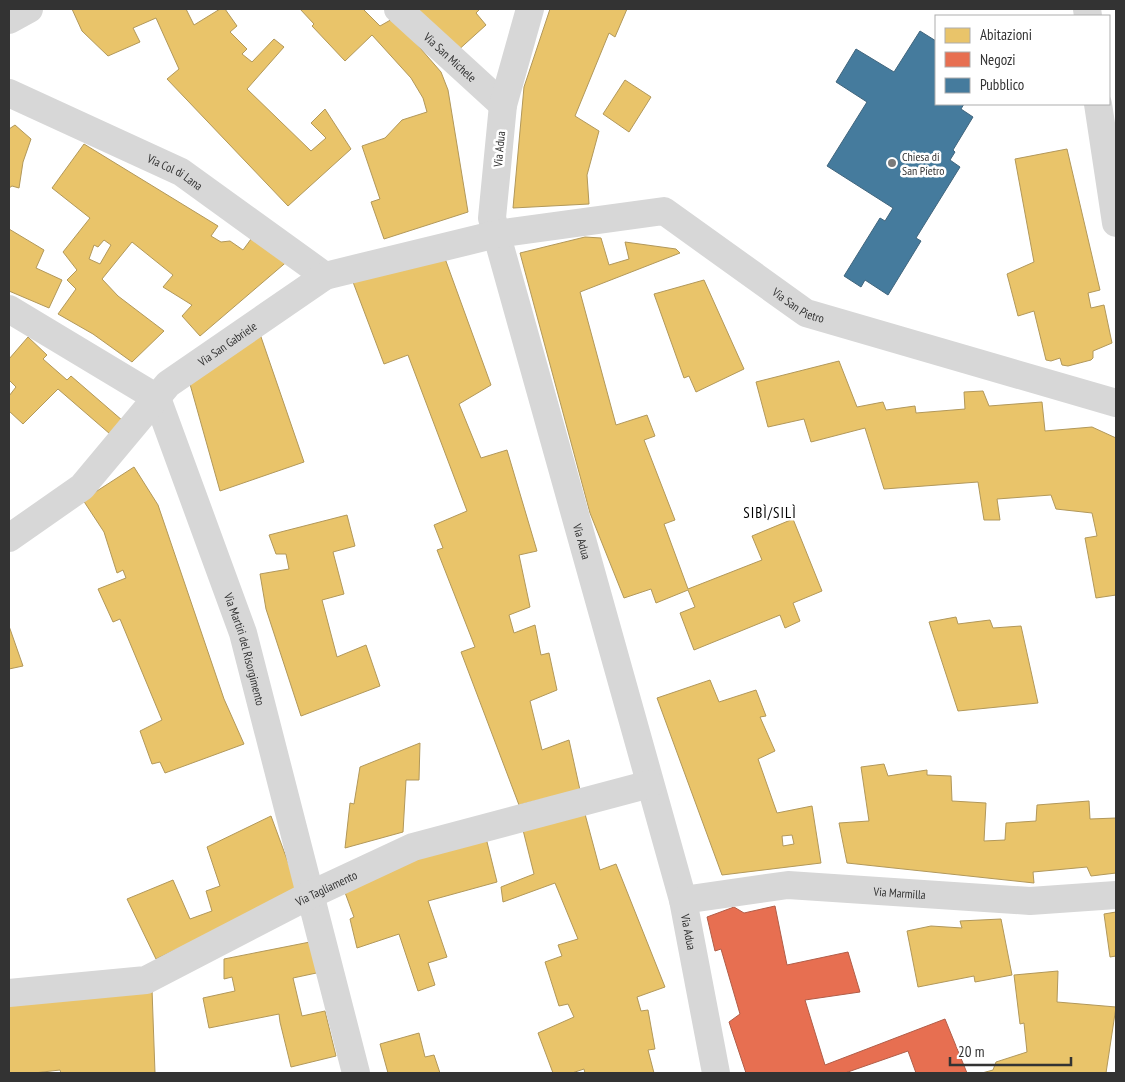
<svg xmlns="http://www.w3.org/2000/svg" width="1125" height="1082" font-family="'PT Sans Narrow',sans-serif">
<rect width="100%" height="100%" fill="#fff"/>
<!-- homes -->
<g fill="#e9c46a" stroke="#b2985a" fill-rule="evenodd">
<path d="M72 9H186L194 25 220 9H225L237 26 230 32 247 49 242 54 252 62 274 39 284 47 247 89 311 151 326 138 311 123 325 109 351 149 288 206 167 79 179 69 156 18 133 28 140 42 108 56 82 31Z"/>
<path d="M300 9H363L380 26 394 18 441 72 448 90 468 212 384 239 371 202 380 199 362 146 385 138 402 120 427 112 423 98 411 78 372 35 345 61 312 26 314 24Z"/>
<path d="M416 9H480L476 13 486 25 455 53Z"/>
<path d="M550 9H627L615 37 609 33 575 116 599 131 587 175 589 204 513 208 524 87Z"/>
<path d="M625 80 651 97 629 132 603 114Z"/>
<path d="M15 125 31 139 23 162 19 188 12 186 9 188V129Z"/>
<path d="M84 144 218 226 211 236 221 242 230 241 243 250 254 235 290 259 200 336 182 316 192 305 163 287 173 275 132 242 102 279 118 296 164 331 132 362 93 334 58 314 76 289 67 280 77 270 63 252 90 218 52 188ZM104 240 111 245 100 264 89 259 94 245 98 247Z"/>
<path d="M1067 149 1100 290 1088 293 1091 308 1104 305 1112 343 1093 351V358L1091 360 1068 366 1062 365 1060 358 1051 361 1046 360 1034 311 1018 316 1007 274 1034 262 1015 159Z"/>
<path d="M9 229 44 250 36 268 62 280 49 308 9 291Z"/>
<path d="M585 237 601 238 609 265 629 259 625 242 676 249 680 253 580 292 616 425 647 415 655 436 644 440 675 520 664 524 688 589 762 560 752 536 793 519 822 591 793 603 800 621 785 628 780 615 694 650 680 613 695 607 688 590 656 603 651 589 624 598 590 513 520 253Z"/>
<path d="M443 253 491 385 459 404 481 458 507 450 537 551 519 555 530 607 509 615 514 633 535 625 541 655 549 653 557 690 530 701 542 750 569 740 580 790 519 805 461 652 475 647 437 550 443 548 434 525 467 511 408 355 384 364 353 282Z"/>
<path d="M704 280 744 369 696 392 689 376 684 378 654 294Z"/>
<path d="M260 334 304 462 220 491 188 377Z"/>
<path d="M28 337 47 355 43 359 67 380 71 376 123 421 110 434 58 389 23 424 9 411V396L16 387 9 380V359Z"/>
<path d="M839 361 857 407 883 402 886 410 915 406 916 413 965 409 964 392 983 391 989 406 1042 402 1045 431 1092 427 1116 438V595L1096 598 1085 538 1097 536 1092 513 1056 509 1051 495 997 499 1000 520H984L978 482 884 489 865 428 811 442 804 419 768 427 756 382Z"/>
<path d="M134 467 158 505 224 699 244 744 165 773 160 762 152 764 140 731 162 720 120 619 113 622 98 589 126 578 123 570 117 573 104 532 83 500Z"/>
<path d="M347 515 355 546 333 552 344 594 322 600 337 657 366 645 380 686 301 716 266 609 260 574 289 569 286 554H276L269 535Z"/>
<path d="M956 617 958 624 990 620 993 628 1021 626 1038 703 958 711 929 622Z"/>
<path d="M9 626 23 666 9 669Z"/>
<path d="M710 680 719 702 756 690 766 716 760 717 775 751 758 759 777 813 812 806 821 863 722 875 657 698ZM792 835 794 844 783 846 782 836Z"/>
<path d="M420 743 419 780H406L403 832 345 848 350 803 354 804 360 767Z"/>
<path d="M884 764 888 776 927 770V775L951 776 952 801 986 803 984 841 1005 840 1006 823 1036 821 1037 805 1089 801 1090 819 1116 818V873L1091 876 1087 867 1033 872 1034 883 847 863 839 823 869 821 861 767Z"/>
<path d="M585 814 600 870 616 864 665 987 637 997 641 1011 648 1010 655 1049 648 1050 654 1073H585L584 1069 572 1073H553L538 1033 574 1017 568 1004 559 1006 545 962 562 956 558 945 578 939 555 883 503 902 501 887 534 874 523 830Z"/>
<path d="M271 816 299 892 156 959 127 899 173 880 190 919 212 911 206 891 220 886 207 847Z"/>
<path d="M486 838 497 882 428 901 447 957 428 963 435 985 418 991 399 934 357 948 350 919 354 917 343 887 416 855Z"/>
<path d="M1116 912V956L1110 957 1104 914Z"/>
<path d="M1001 919 1012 975 975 982 974 976 918 987 907 931 931 926 962 928 960 921Z"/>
<path d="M315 941 321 972 293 978 302 1016 325 1011 336 1056 291 1067 280 1022 279 1014 209 1028 203 998 235 991 232 977 224 979V959Z"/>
<path d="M1058 971 1057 1002 1116 1007 1106 1073H982L993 1070 996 1062 1027 1052 1024 1023 1020 1024 1014 975Z"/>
<path d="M152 989 155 1073H61L60 1070 34 1073H9V1003Z"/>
<path d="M419 1033 425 1057 434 1055 440 1073H388L380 1044Z"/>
</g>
<!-- shops -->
<path fill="#e76f51" stroke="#b15d48" d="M775 906 787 965 848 952 860 992 805 1000 825 1065 945 1019 967 1073H916L908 1051 845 1073H746L729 1022 740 1014 721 949 715 951 707 917 734 907 744 913Z"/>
<!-- public -->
<path fill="#457b9d" stroke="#40657d" d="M920 31 936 41V104H964L961 109 973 117 953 150 955 152 950 160 960 167 916 238 921 241 888 295 865 280 861 287 844 276 880 218 885 221 893 208 827 166 867 102 836 82 856 49 894 72Z"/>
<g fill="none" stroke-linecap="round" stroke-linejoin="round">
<!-- street -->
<g stroke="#d7d7d7" stroke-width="28">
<path id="s1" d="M398 9 503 105"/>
<path id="s2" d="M530 9 503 105 492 218 683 900 716 1073"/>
<path d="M1087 9 1088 16"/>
<path d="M9 20 29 9"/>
<path id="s3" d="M9 93 181 172 325 276"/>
<path d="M1098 104 1116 223"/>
<path id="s4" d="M9 309 157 398 243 633 356 1073"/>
<path id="s5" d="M9 538 82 487 168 384 325 276 497 234 664 211 806 313 1116 403"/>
<path id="s6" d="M683 900 788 885 1030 901 1116 895"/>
<path id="s7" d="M9 993 146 980 310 895 413 847 650 784"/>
</g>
</g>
<!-- markers -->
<circle fill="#7a7a7a" stroke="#fff" stroke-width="2" cx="892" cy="163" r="5"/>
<g text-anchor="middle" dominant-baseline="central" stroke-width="5" stroke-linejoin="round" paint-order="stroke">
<!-- street labels -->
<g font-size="12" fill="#333" stroke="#fff">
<text stroke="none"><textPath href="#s1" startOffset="71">Via San Michele</textPath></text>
<text transform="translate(499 149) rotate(-85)">Via Adua</text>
<text stroke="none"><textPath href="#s3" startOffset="184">Via Col di Lana</textPath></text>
<text stroke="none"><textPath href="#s5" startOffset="924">Via San Pietro</textPath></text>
<text stroke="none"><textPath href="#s5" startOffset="295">Via San Gabriele</textPath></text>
<text stroke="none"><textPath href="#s2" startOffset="549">Via Adua</textPath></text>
<text stroke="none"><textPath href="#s4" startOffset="439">Via Martiri del Risorgimento</textPath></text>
<text stroke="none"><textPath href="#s7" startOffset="340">Via Tagliamento</textPath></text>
<text stroke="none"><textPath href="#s6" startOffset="218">Via Marmilla</textPath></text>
<text stroke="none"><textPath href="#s2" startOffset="954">Via Adua</textPath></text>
</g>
<!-- poi labels -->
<g font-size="12" fill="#333" stroke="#fff" text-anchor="start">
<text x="902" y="156">Chiesa di<tspan x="902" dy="14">San Pietro</tspan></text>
</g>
<!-- quarter labels -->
<g font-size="15" letter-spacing="1" fill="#000" stroke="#fff">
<text x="770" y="512">SIBÌ/SILÌ</text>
</g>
</g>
<!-- border -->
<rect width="1125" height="1082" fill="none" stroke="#333333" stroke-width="20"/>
<!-- legend -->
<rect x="935" y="15" width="175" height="90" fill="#ffffff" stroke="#adadad"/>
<rect x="945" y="28" width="25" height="15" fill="#e9c46a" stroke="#adadad"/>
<text x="980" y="40" font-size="15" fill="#333333">Abitazioni</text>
<rect x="945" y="52" width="25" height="15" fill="#e76f51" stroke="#adadad"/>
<text x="980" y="65" font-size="15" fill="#333333">Negozi</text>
<rect x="945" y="78" width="25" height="15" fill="#457b9d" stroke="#adadad"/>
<text x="980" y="90" font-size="15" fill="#333333">Pubblico</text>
<!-- scale -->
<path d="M950 1057v8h121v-8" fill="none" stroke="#333333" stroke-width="2.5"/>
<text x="958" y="1057" font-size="15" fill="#333333" stroke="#ffffff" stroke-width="4" paint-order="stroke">20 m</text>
</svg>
